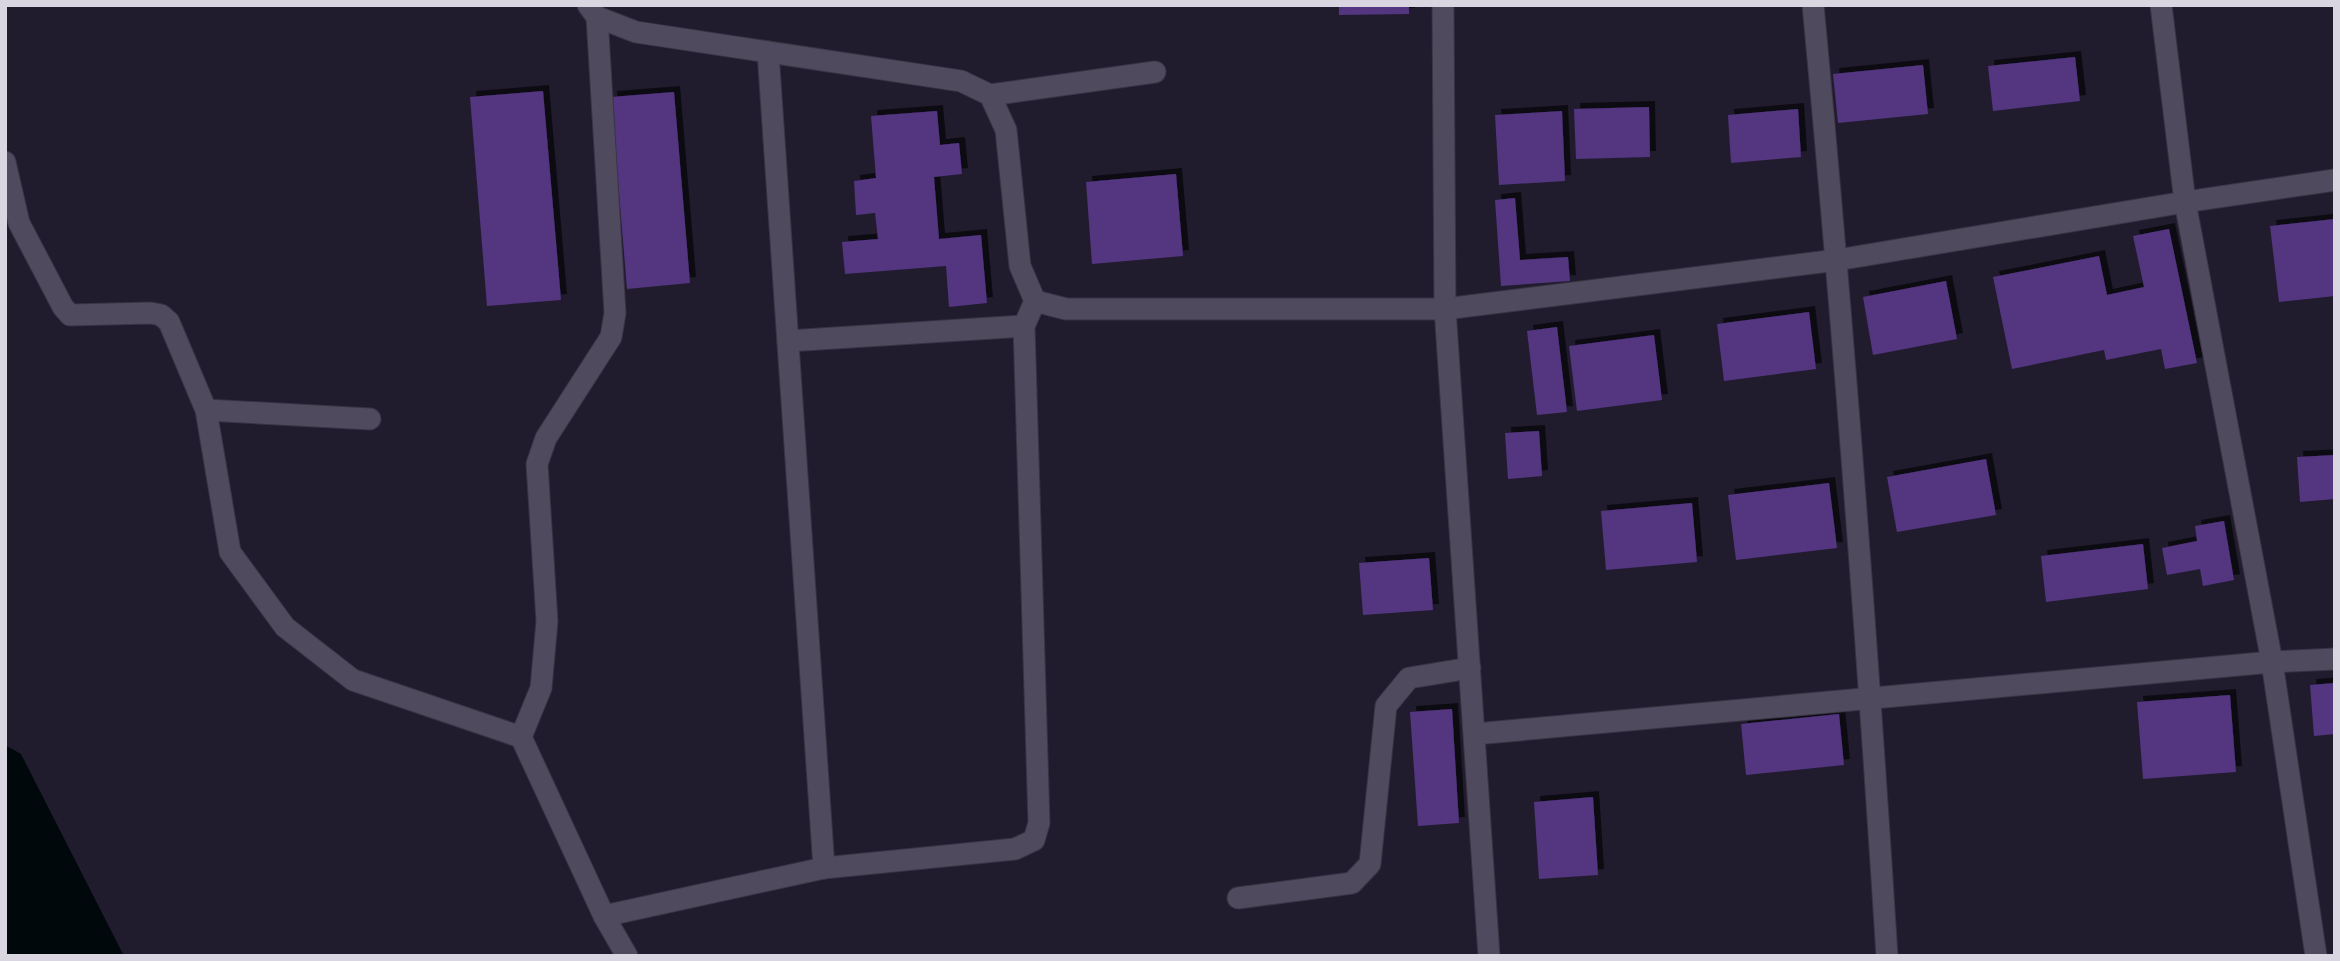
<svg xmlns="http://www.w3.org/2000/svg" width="2340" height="961" font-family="Ubuntu,sans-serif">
<defs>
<filter id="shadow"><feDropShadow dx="6" dy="-6" stdDeviation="0" flood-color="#0009"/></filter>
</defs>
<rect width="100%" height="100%" fill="#211b2e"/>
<!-- water -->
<path fill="#00080c" d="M5 745 21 754 124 956H5Z"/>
<!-- building -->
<g fill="#523580" filter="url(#shadow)">
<path d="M1339 5H1409V14L1339 15Z"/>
<path d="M2075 57 2080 101 1993 111 1988 66Z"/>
<path d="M1923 65 1928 114 1838 123 1833 74Z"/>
<path d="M543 91 561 300 487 306 470 97Z"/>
<path d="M674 92 690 283 627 289 611 97Z"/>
<path d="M1649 107 1650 157 1576 159 1574 109Z"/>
<path d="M1798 109 1801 157 1731 163 1728 115Z"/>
<path d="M937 111 940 145 959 143 962 174 934 177 939 239 981 235 987 303 949 307 946 266 845 274 842 242 878 239 875 213 856 215 854 181 876 178 871 116Z"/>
<path d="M1562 111 1565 181 1499 185 1495 115Z"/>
<path d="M1176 174 1183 256 1092 264 1086 182Z"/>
<path d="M1515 198 1520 260 1568 257 1570 281 1501 286 1495 200Z"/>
<path d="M2335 219V296L2279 302 2270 226Z"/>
<path d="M2169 229 2197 363 2165 369 2161 349 2106 360 2104 350 2012 369 1993 277 2099 256 2107 295 2144 287 2133 236Z"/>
<path d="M1946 281 1957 339 1873 355 1863 297Z"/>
<path d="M1809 312 1816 369 1724 381 1717 324Z"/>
<path d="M1557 327 1567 412 1537 415 1527 331Z"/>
<path d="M1654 335 1662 400 1577 411 1569 346Z"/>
<path d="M1539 431 1542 476 1508 479 1505 433Z"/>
<path d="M2335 455V499L2300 502 2297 457Z"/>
<path d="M1986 459 1996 515 1897 532 1887 477Z"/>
<path d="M1829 483 1837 548 1736 560 1728 495Z"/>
<path d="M1692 503 1697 562 1606 570 1601 511Z"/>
<path d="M2224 521 2234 580 2203 586 2200 569 2167 575 2162 548 2197 541 2195 526Z"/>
<path d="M2143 544 2148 589 2046 602 2041 556Z"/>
<path d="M1429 558 1433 610 1363 615 1359 563Z"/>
<path d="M2335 683V734L2314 736 2310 685Z"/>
<path d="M2230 695 2236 772 2143 779 2137 702Z"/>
<path d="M1452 709 1459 823 1418 826 1410 712Z"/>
<path d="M1839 714 1844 765 1746 775 1741 724Z"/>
<path d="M1593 797 1598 875 1539 879 1534 802Z"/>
</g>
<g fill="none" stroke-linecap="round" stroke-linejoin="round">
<defs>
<g id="minor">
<path d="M588 5 597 17 636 32 961 81 990 95 1006 130 1020 266 1035 301 1066 309H1445L1837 260 2185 202 2335 180"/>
<path d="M1443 5 1445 309 1489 956"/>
<path d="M1813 5C1843 322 1867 639 1887 956"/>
<path d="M2161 5 2185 202 2272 662 2316 956"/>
<path d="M597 17 615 313 611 337 546 438 537 464 547 621 541 688 521 737 604 916 627 956"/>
<path d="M768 52 824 868"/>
<path d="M990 95 1155 72"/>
<path d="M5 162 19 223 63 307 70 315 151 313 161 315 169 322 206 410 230 552 285 627 353 680 521 737"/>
<path d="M788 341 1024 326"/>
<path d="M206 410 370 419"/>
<path d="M1475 734 2272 662 2335 659"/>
<path d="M1238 898 1352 883 1370 864 1386 706 1409 678 1470 668"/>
<path d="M604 916 824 868 1015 849 1034 840 1039 823 1024 326 1035 301"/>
</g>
</defs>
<!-- minor casing -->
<use href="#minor" stroke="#383443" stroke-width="23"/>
<!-- minor -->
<use href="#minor" stroke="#504a5f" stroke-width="21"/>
</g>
<!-- border -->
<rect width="2340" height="961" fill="none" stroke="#d9d6e2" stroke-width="14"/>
</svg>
